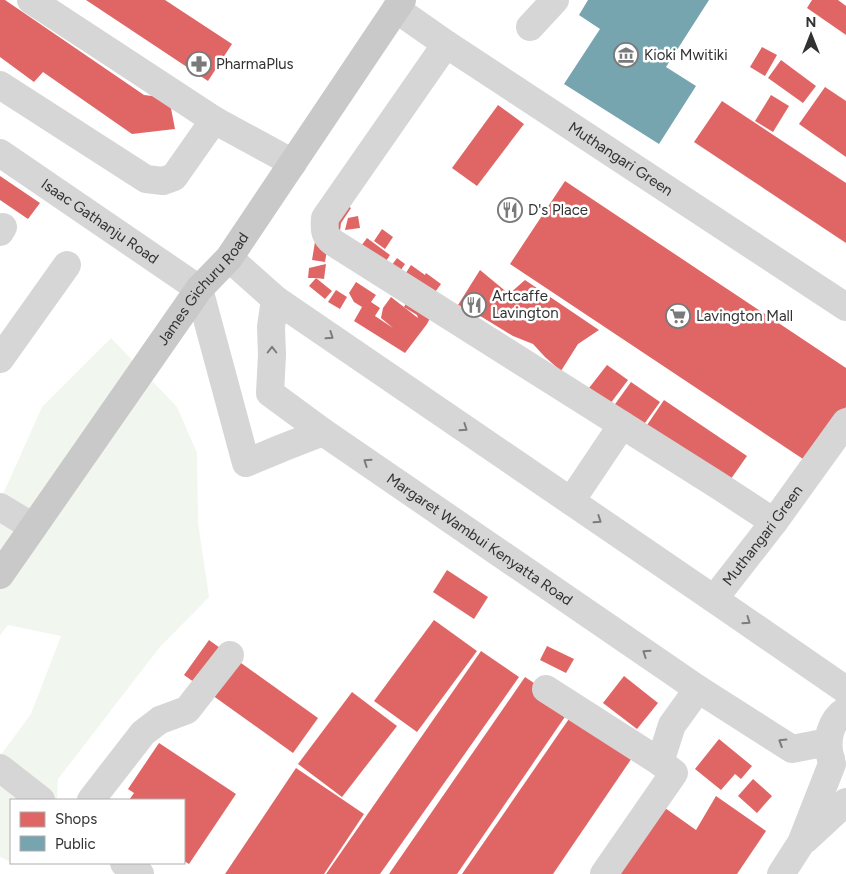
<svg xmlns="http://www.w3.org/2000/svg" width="846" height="874" font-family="Figtree,sans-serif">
<rect width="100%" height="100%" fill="#fff"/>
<!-- green -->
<path fill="#f1f6ee" d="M111 338 177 407 197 453 198 523 209 597 159 648 58 779 57 800H11V861H9L0 857V756L31 714 61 636 8 625 0 635V501L42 407Z"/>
<!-- shops -->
<g fill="#e06666">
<path d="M0 0H5L144 95 169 98 175 129 132 134 43 72 34 82 0 57Z"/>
<path d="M86 0H165L232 44 208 81Z"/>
<path d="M812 0H838L846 6V35L807 8Z"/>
<path d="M762 47 777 55 765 76 750 67Z"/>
<path d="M781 60 816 86 803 103 768 78Z"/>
<path d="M825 87 846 101V157L799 124Z"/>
<path d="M771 95 789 106 773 132 755 121Z"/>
<path d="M722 101 846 183V243L694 142Z"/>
<path d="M498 105 524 124 477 186 452 168Z"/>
<path d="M0 176 40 203 28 219 0 200Z"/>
<path d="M565 181 846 368V407L809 463 510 264Z"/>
<path d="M340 201 351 208 341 223 340 231 328 244 325 262 312 260 315 242Z"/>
<path d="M358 216 360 228 345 230 348 218Z"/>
<path d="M382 229 393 237 385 249 374 241Z"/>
<path d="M367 238 390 255 382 267 358 250Z"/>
<path d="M397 258 405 264 393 282 384 276Z"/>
<path d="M326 264 324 279 316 278 332 291 325 299 309 286 316 278H308L309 268Z"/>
<path d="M411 265 425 275 426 273 441 284 430 299 402 279Z"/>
<path d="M480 270 509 294 525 280 599 330 578 344 561 371 545 357 533 344 513 336 477 314 458 305Z"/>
<path d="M356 282 376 295 371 302 380 308 375 316 393 328 381 318 383 308 391 297 418 318 417 315 404 307 411 295 430 318 427 324 405 353 354 321 362 307 354 302 349 293Z"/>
<path d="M336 290 347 297 340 309 328 302Z"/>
<path d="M607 365 628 380 610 404 589 388Z"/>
<path d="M631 382 660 402 642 427 613 407Z"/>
<path d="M664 400 747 456 728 483 645 428Z"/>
<path d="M447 570 488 597 474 619 433 592Z"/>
<path d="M434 620 477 651 417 732 374 701Z"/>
<path d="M209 640 318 718 293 753 184 675Z"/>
<path d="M547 646 574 659 566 673 540 660Z"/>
<path d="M481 651 519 677 380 874H326Z"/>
<path d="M624 676 658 703 637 729 603 703Z"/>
<path d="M525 677 571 708 457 874H389Z"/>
<path d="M352 692 397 726 342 797 298 764Z"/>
<path d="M573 713 634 755 553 874H462Z"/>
<path d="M719 739 752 766 741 779 735 774 721 790 695 769Z"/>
<path d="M159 743 236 794 189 864 184 861V800H129L134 793 128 789Z"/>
<path d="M296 768 364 814 324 874H225Z"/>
<path d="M753 779 772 796 757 813 738 796Z"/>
<path d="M716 796 766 831 737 874H618L665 808 696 830Z"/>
</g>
<!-- public -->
<path fill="#76a5af" d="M588 0H709L666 67 696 86 659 144 564 84 600 29 579 15Z"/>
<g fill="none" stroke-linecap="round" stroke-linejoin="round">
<!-- minor -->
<g stroke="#d6d6d6" stroke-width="28">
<path d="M31 0 214 120 293 163"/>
<path id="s1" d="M396 9 446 44 846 307"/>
<path d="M530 27 555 0"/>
<path d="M446 44 325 218C324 230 324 236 334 243L719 486 774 522"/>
<path d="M0 85 146 179 163 181 174 177 214 120"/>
<path id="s2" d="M0 153 199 289 246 463 282 448 323 432"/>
<path d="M0 232 3 227"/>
<path d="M229 258 275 299 714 599 846 690"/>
<path id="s3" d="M275 299 271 327 272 355 270 393 323 432 698 689 792 749 828 742"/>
<path d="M0 359 67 265"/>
<path d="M571 501 622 425"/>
<path d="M0 507 33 527"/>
<path id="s4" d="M714 599 774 522 846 422"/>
<path d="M546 689 660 762"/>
<path d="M831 759C825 742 830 720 846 710"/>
<path d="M0 768 41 800"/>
<path d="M91 800 143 733 160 720 187 710 230 655"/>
<path d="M806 839 846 802"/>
<path d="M124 863 140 874"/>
<path d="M604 874 674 773 660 762 672 725 698 689"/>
<path d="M781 874 801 843 832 764"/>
</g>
<!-- major -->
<path stroke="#c9c9c9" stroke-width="28" id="s5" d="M0 575 199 289 229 258 402 0"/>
</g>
<!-- one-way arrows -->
<defs><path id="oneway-chevron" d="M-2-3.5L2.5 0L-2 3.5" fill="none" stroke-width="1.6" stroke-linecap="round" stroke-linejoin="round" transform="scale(1.25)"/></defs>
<g stroke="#7c7c7c">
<use href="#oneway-chevron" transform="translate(330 336) rotate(34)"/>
<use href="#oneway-chevron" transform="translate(272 350) rotate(-90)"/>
<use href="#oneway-chevron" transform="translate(464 428) rotate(34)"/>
<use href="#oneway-chevron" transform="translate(367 462) rotate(-146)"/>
<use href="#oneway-chevron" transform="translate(598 520) rotate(34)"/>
<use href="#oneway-chevron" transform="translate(747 621) rotate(35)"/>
<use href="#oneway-chevron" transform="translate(646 653) rotate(-146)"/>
<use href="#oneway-chevron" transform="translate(782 742) rotate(-148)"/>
</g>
<!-- icons -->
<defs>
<symbol id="museum-ring" viewBox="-11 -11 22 22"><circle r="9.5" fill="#fff" stroke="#7a7a7a" stroke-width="1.5"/><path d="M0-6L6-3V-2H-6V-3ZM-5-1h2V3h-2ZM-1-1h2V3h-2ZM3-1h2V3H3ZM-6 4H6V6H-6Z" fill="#7a7a7a"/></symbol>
<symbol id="pharmacy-ring" viewBox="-11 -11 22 22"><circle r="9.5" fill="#fff" stroke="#7a7a7a" stroke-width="1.5"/><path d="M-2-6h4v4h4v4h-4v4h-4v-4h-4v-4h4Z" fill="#7a7a7a"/></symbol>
<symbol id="restaurant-ring" viewBox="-11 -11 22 22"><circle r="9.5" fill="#fff" stroke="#7a7a7a" stroke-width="1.5"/><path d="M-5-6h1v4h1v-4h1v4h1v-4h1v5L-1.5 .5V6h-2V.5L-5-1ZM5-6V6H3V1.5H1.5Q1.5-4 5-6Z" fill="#7a7a7a"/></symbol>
<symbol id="supermarket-ring" viewBox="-11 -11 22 22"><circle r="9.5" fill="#fff" stroke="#7a7a7a" stroke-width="1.5"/><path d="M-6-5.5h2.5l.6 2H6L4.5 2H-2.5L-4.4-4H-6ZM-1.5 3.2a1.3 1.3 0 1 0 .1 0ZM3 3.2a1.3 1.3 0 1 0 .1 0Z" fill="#7a7a7a"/></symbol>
</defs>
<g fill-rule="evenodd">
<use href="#museum-ring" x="612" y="41" width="28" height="28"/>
<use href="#pharmacy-ring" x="185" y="50" width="28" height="28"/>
<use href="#restaurant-ring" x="496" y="196" width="28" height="28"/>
<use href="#restaurant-ring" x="460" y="291" width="28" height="28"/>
<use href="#supermarket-ring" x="664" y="302" width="28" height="28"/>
</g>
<g text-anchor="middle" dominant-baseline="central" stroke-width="5" stroke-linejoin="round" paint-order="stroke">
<!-- poi labels -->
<g font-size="15" fill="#323232" stroke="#fff" text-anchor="start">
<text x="644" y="55">Kioki Mwitiki</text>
<text x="216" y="64">PharmaPlus</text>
<text x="528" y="210">D's Place</text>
<text x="492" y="296">Artcaffe<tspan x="492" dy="17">Lavington</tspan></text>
<text x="696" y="316">Lavington Mall</text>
</g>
<!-- street labels -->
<g font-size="15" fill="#323232" stroke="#fff">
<text stroke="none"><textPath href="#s1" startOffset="270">Muthangari Green</textPath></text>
<text stroke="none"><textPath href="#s2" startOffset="121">Isaac Gathanju Road</textPath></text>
<text stroke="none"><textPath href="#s5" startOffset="351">James Gichuru Road</textPath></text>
<text stroke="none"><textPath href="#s4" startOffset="80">Muthangari Green</textPath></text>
<text stroke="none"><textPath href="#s3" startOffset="350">Margaret Wambui Kenyatta Road</textPath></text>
</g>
</g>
<!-- legend -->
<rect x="10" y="799" width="175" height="65" fill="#ffffff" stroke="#adadad"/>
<rect x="20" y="812" width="25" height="15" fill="#e06666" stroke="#adadad"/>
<text x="55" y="824" font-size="15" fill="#323232">Shops</text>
<rect x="20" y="836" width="25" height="15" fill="#76a5af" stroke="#adadad"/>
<text x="55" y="849" font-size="15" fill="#323232">Public</text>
<!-- north arrow -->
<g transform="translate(811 35)" stroke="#ffffff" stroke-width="4" paint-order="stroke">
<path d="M0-4L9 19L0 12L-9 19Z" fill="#323232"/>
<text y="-8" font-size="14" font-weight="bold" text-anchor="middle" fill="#323232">N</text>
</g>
</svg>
